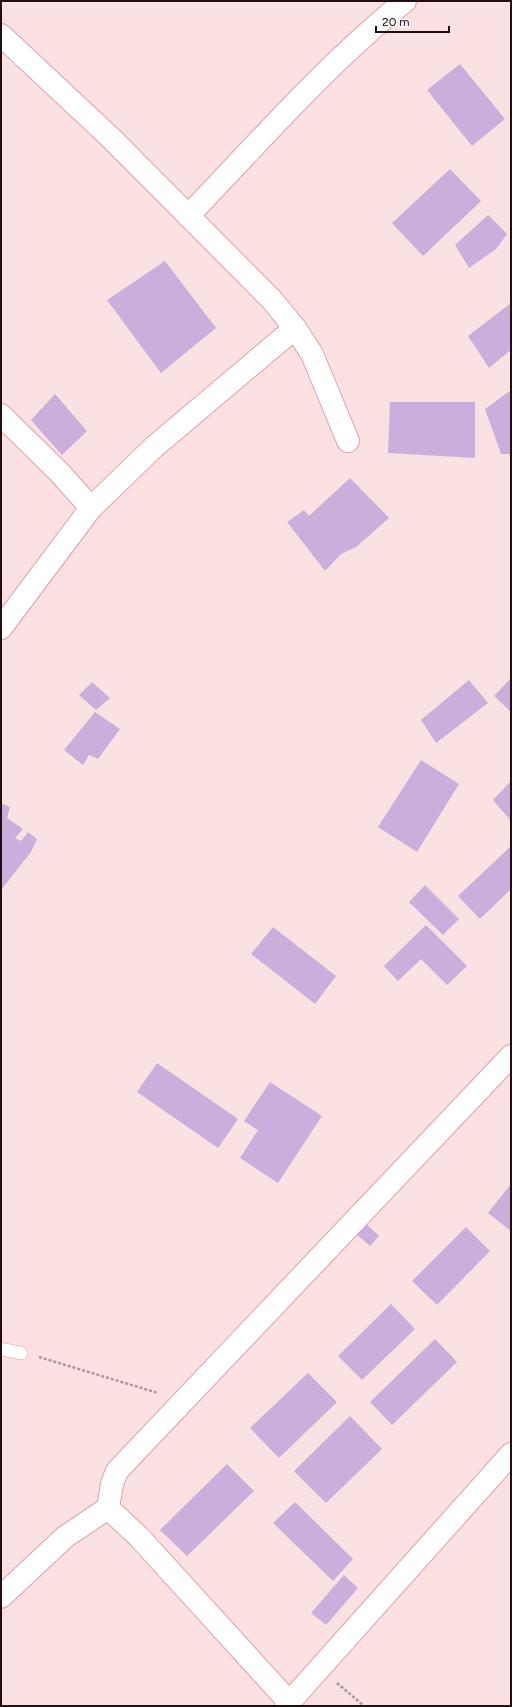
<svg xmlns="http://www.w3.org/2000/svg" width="512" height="1707" font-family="Figtree,sans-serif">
<rect width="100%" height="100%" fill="#fce1e3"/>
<!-- building -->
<g fill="#ccaddc">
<path d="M460 64 505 119 472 146 427 90Z"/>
<path d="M450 169 481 201 423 256 392 223Z"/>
<path d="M488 215 507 234 496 249 469 268 455 245Z"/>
<path d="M165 261 216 328 161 373 107 300Z"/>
<path d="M511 303V350L489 368 468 336Z"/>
<path d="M511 390V454H501L485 409Z"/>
<path d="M55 394 87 431 62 455 31 420Z"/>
<path d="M390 402H475V458L388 453Z"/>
<path d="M350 478 389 518 356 547 341 554 325 571 287 522 304 510 309 516Z"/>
<path d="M511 678V712L494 696Z"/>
<path d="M469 680 488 703 436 743 421 720Z"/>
<path d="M92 682 110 698 96 710 79 695Z"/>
<path d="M95 712 120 729 98 759 89 755 83 765 64 750Z"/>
<path d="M421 760 459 784 417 852 378 827Z"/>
<path d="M511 781V821L493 800Z"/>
<path d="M1 803 10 807 7 818 23 829 15 838 21 841 28 832 37 839 31 852 1 890Z"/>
<path d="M511 846V889L480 919 458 896Z"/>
<path d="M425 885 459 919 443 935 409 902Z"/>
<path d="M426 925 467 966 447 985 421 959 398 981 384 966Z"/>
<path d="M273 927 336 976 315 1004 251 954Z"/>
<path d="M157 1063 238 1119 218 1148 137 1092Z"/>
<path d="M270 1082 322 1116 278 1183 240 1158 258 1130 244 1121Z"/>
<path d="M511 1184V1231L488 1213Z"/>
<path d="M365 1223 379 1236 370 1246 356 1234Z"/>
<path d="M466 1227 490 1251 437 1305 412 1281Z"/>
<path d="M391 1304 415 1329 362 1380 338 1356Z"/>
<path d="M435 1339 457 1362 392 1425 370 1402Z"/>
<path d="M308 1373 337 1402 279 1458 250 1428Z"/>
<path d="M350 1416 382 1449 326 1503 294 1471Z"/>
<path d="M227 1464 254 1491 187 1556 160 1530Z"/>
<path d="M295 1502 353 1559 333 1581 273 1523Z"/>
<path d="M344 1575 358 1588 326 1625 311 1613Z"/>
</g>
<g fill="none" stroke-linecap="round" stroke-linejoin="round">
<defs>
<path id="service" d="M1 1349 21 1353"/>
<g id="minor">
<path d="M1 35 112 139 272 300 295 328 312 354 348 441"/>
<path d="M188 216C258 143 326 65 405 1"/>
<path d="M1 415 60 473 91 508 154 447 295 328"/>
<path d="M1 628 91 508"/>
<path d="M1 1597 65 1537 108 1508"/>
<path d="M289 1702 139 1537 108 1508 112 1484 117 1471 511 1056"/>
<path d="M286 1706 511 1454"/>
</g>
</defs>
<!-- service casing -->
<use href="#service" stroke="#dea0a5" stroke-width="14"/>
<!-- minor casing -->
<use href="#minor" stroke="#dea0a5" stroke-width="24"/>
<!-- path -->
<g stroke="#ae9597" stroke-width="2.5" stroke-dasharray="3 2" stroke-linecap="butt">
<path d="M39 1357 158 1393"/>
<path d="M337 1683 364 1706"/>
</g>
<!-- service -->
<use href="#service" stroke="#fff" stroke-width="13"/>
<!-- minor -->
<use href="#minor" stroke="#fff" stroke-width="22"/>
</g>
<!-- border -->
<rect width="512" height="1707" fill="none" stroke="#230d10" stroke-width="4"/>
<!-- scale -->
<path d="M376 26v6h73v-6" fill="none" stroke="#230d10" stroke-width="2"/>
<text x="382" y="26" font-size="12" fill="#230d10" stroke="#f6f6f6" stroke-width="3" paint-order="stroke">20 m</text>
</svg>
